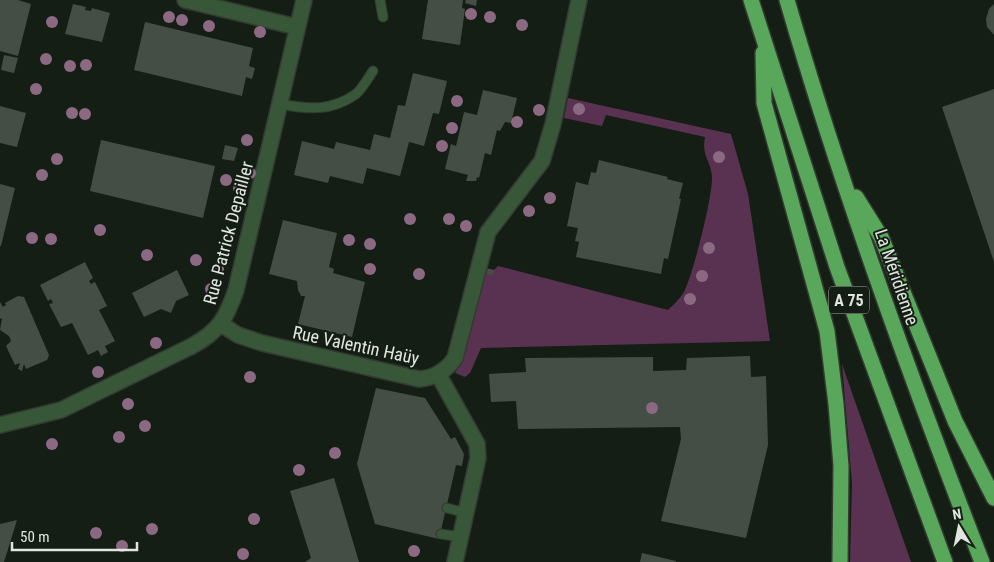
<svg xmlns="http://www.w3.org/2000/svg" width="994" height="562" font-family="'Roboto Condensed',sans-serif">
<rect width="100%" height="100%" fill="#151e15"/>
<!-- grass -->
<g fill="#5a3251">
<path d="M568 98 731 134 748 194 770 341 481 348 470 373 465 377 455 373 463 359 485 268 494 270 498 266 668 310C674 304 681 298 685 290 694 270 712 199 712 178 712 162 701 157 705 137L606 115 602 126 564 118Z"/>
<path d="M842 364 911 562H850L852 483Z"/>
</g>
<!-- building -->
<g fill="#454e44">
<path d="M0 0H18L31 4 18 56 0 51Z"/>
<path d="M428 0H463L462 8 465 9 460 45 422 39Z"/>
<path d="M466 0H477L476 6 465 3Z"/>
<path d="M73 4 86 7 85 10 91 11 92 8 110 13 102 42 65 34Z"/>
<path d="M994 4V35L987 27 986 19 989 9Z"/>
<path d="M145 22 253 48 249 66 255 68 252 79 246 77 242 96 134 70Z"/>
<path d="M4 55 18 58 14 73 1 70Z"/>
<path d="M413 73 447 81 439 114 433 113 424 146 409 142 400 176 367 168 363 184 330 176 328 183 294 175 302 141 334 149 336 142 370 150 374 134 390 138 398 105 405 106Z"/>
<path d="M994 89V262L942 107Z"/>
<path d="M483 90 517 98 511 123 505 122 500 131 497 130 491 155 485 153 479 178 477 177 476 181H466L468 175 445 169 451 144 456 146 464 112 477 115Z"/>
<path d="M0 106 26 113 17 147 0 143Z"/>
<path d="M101 140 215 166 203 218 90 191Z"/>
<path d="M225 145 238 148 234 161 222 159Z"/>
<path d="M599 160 668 177 667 179 683 183 679 199H681L668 259 664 258 661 274 576 257 579 242 575 241 578 228 567 226 576 182 588 185 591 172 596 173Z"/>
<path d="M0 184 15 188 1 246H0Z"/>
<path d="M283 220 337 233 329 267 334 269 333 273 365 282 352 337 298 324 305 296H301L298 290 297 281 269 274Z"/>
<path d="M85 262 93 278 89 281 91 284 95 282 107 306 99 310 115 341 105 346 108 352 101 356 98 350 88 355 72 323 61 327 49 304 53 303 51 299 48 301 40 285Z"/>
<path d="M485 268 494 270 493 275 483 273Z"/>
<path d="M177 270 189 295 176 301 171 313 161 309 144 317 132 293Z"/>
<path d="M18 296 24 297 49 355 47 360 26 369 24 364 22 371 18 369 20 363 15 365 6 346 11 341 9 336 0 330 2 318 0 319V302L3 307 6 305 5 303Z"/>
<path d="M750 356 751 377 766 376 768 445 746 538 661 521 681 439 680 427 518 429 516 401 491 402 489 374 526 372 525 358 653 357V371L686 370 687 358Z"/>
<path d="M376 388 425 398 451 439 455 437 464 454 462 466 456 465 439 539 375 524 357 464Z"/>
<path d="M334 478 359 562H305L311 558 290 491Z"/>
<path d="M17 520 4 562H0V524Z"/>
<path d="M642 553 676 561V562H640Z"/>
</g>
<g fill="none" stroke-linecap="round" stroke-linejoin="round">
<defs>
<g id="lane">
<path d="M380 0 383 17"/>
<path d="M279 104C307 109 331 112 356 94 362 89 368 78 373 71"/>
<path d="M447 508 466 513"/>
<path d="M441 534 461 537"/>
</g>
<g id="street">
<path d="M185 0 297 27"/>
<path d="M221 324 238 335 262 343 419 379C435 378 446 371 455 358L488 232 542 161 553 124 579 0"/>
<path d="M438 374 477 444 478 458 455 562"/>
<path d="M0 425 61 410 192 346C219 331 226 319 236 290L304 0"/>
</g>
<g id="highway">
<path d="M751 0 837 267 945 562"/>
<path d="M787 0C842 190 910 377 982 562"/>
<path d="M763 53 764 103 827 331 836 404 841 466 840 562"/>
<path d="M856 197 881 237 955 421 994 498"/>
</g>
</defs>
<!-- lane casing -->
<use href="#lane" stroke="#323a31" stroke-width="11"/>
<!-- street casing -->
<use href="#street" stroke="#323a31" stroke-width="18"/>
<!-- highway casing -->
<use href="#highway" stroke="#323a31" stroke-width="18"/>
<!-- lane -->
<use href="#lane" stroke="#385638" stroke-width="9"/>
<!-- street -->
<use href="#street" stroke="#385638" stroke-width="15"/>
<!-- highway -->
<use href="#highway" stroke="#58a75a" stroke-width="15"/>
</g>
<!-- trees -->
<g fill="#8c6982">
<circle cx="471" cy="14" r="6"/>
<circle cx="169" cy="17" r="6"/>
<circle cx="490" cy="17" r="6"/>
<circle cx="182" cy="20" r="6"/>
<circle cx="52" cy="22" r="6"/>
<circle cx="522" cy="25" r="6"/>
<circle cx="209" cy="26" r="6"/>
<circle cx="260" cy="32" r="6"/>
<circle cx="46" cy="59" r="6"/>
<circle cx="86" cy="65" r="6"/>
<circle cx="70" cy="66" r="6"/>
<circle cx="36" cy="89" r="6"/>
<circle cx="457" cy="101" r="6"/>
<circle cx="579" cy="109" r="6"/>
<circle cx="539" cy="110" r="6"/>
<circle cx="72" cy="113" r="6"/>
<circle cx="85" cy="114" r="6"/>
<circle cx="517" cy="122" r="6"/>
<circle cx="452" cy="128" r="6"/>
<circle cx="247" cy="140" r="6"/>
<circle cx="442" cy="146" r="6"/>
<circle cx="719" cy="157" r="6"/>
<circle cx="57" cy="159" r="6"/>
<circle cx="250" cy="173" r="6"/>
<circle cx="42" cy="175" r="6"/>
<circle cx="226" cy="180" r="6"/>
<circle cx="239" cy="188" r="6"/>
<circle cx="550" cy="198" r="6"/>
<circle cx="529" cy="211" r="6"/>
<circle cx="410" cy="219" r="6"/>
<circle cx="449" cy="219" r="6"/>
<circle cx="466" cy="226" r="6"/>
<circle cx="100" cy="230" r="6"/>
<circle cx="32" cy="238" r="6"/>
<circle cx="51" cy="239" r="6"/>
<circle cx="349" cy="240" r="6"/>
<circle cx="370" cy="244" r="6"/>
<circle cx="709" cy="248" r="6"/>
<circle cx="147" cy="255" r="6"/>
<circle cx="196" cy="260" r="6"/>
<circle cx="218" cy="269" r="6"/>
<circle cx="370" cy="269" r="6"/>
<circle cx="419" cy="274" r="6"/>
<circle cx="702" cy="276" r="6"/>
<circle cx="211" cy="289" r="6"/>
<circle cx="690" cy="299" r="6"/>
<circle cx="156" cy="343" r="6"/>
<circle cx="98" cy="372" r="6"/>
<circle cx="250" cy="377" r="6"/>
<circle cx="128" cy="404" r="6"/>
<circle cx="652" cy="408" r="6"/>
<circle cx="145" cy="426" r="6"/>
<circle cx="119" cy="437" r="6"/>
<circle cx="52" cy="444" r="6"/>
<circle cx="335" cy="453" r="6"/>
<circle cx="299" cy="470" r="6"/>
<circle cx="254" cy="519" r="6"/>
<circle cx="152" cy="529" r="6"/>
<circle cx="96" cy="533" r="6"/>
<circle cx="122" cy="546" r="6"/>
<circle cx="414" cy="551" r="6"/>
<circle cx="243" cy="554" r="6"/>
</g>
<g text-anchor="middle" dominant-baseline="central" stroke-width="4" stroke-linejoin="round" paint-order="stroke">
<!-- shield labels -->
<rect fill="#151e15" stroke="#a4aba3" stroke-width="1" x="829" y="286.5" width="40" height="27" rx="4"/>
<g font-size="16" font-weight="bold" fill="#e1e7e0">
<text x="849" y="300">A 75</text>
</g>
<!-- street labels -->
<g font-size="18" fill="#e1e7e0" stroke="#151e15">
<text transform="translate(228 233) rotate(-75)">Rue Patrick Depailler</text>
<text transform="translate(897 277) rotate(71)">La Méridienne</text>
<text transform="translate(356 345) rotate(12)">Rue Valentin Haüy</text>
</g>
</g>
<!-- north arrow -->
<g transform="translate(959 527) rotate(350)" stroke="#151e15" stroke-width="4" paint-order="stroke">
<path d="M0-4L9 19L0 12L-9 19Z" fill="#e1e7e0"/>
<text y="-8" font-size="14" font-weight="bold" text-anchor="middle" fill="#e1e7e0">N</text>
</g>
<!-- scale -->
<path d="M12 542v8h125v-8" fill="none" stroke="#e1e7e0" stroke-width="2.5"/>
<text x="20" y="542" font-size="15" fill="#e1e7e0" stroke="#151e15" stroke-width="4" paint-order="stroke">50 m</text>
</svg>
